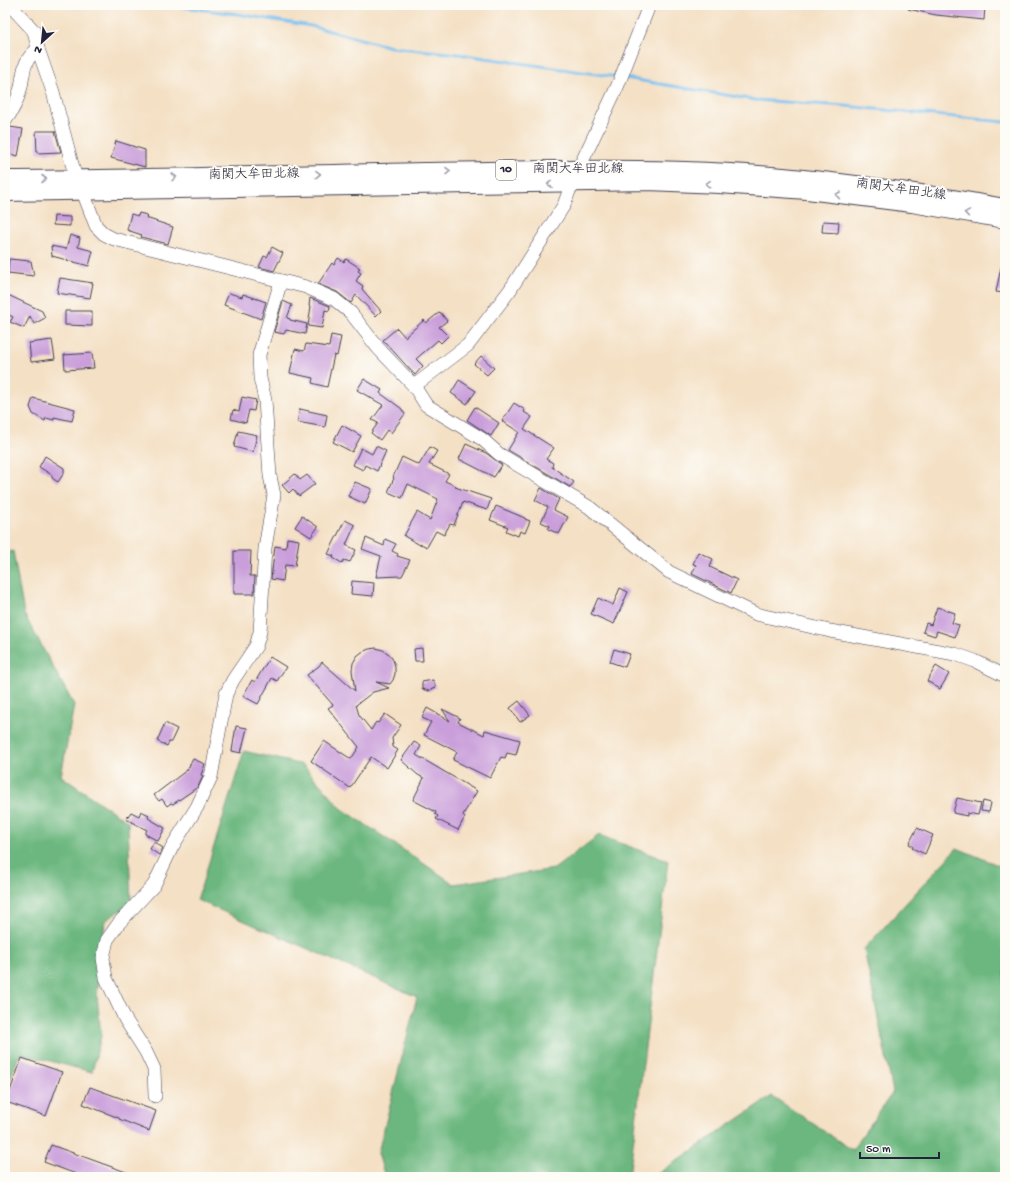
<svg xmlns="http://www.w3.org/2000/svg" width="1010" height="1182" font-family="'Gochi Hand','Klee One',sans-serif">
<rect width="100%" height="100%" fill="#fdfcf7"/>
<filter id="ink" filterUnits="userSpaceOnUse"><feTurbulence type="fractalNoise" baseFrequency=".025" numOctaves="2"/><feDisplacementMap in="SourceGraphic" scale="8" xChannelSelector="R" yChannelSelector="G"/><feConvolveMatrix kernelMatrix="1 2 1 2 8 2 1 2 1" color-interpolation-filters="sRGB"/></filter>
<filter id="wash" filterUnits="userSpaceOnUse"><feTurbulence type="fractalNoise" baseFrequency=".012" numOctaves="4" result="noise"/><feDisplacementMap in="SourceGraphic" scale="16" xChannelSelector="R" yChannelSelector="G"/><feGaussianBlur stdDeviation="0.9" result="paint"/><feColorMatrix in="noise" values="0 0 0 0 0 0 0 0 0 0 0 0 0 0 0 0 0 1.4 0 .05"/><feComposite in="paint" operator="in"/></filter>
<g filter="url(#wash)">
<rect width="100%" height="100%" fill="#f4e0c4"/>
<!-- forest -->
<g fill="#6cb77f" stroke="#476c5d">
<path d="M13 551 24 614 74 705 61 776 128 822 131 903 105 921 97 995 101 1036 92 1072 20 1053 5 1092V553Z"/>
<path d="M244 751 303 765 341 808 454 884 554 869 599 835 668 861 629 1177H385L378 1153 417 997 197 900Z"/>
<path d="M957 848 1005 868V1177H653L772 1096 852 1150 893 1092 864 949Z"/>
</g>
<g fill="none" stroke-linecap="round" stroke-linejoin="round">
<!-- stream -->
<g stroke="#76beee" stroke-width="3">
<path d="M93 5H166L237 14 311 26 391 47 458 54 617 77"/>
<path d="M625 78 755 100 845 106 1005 122"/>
</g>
</g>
<g id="blocks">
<!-- building -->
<g fill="#c99eda">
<path d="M909 5H985L984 20 936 15 908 9Z"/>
<path d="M10 127 23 129 18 156 5 153V129Z"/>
<path d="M36 131H55L61 152 37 153Z"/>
<path d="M116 141 145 150V167L111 158Z"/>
<path d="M139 213 147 215 146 218 173 227 168 244 141 237 142 235 127 230 131 214 138 216Z"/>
<path d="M54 216 70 217V226L53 225Z"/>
<path d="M823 221 839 222 838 233 822 232Z"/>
<path d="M70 235 80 238 78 247 93 251 89 266 52 256 51 246 66 249Z"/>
<path d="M272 247 283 253 274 271 259 267 264 256 267 257Z"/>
<path d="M338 258 344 262 346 259 360 268 358 271 361 273 356 281 363 286 362 289 381 311 376 316 356 295 351 303 337 292 318 284 332 263 334 265Z"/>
<path d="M9 259 31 261 34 276 8 273Z"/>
<path d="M1001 267 1005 268V293L996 292Z"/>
<path d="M60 278 93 283 90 298 57 293Z"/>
<path d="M229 293 242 297 243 294 266 302 261 319 224 305Z"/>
<path d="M8 295 42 311 45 318 34 324 30 316 24 328 10 322 13 317 5 313V300Z"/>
<path d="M310 298 330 306 329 311 325 310 322 328 308 326 311 306H309Z"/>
<path d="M283 301 292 305 287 318 290 319V320L307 324 305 334 286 330 284 334 274 332Z"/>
<path d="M65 311H92V326L65 325Z"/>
<path d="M440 312 447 321 439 327 448 336 441 343 438 340 416 359 423 366 415 375 383 340 397 328 405 337 424 320 426 323Z"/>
<path d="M331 335 341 337 337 356 334 355 327 387 312 383 313 378 290 373 295 349 304 351 306 344 329 347Z"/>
<path d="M52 340 55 359 31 362 29 343Z"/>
<path d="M92 353 94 368 65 370 64 355Z"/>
<path d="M481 356 494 368 487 375 474 364Z"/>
<path d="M364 379 382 390 380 393 402 409V410L405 414 391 433 387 430 380 440 371 433 378 423 372 420 383 405 357 390Z"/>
<path d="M459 380 476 391 467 404 451 393Z"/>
<path d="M242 397 256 400 254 411 249 410 246 423 231 419 233 410 239 412Z"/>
<path d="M33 398 75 409 72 421 54 417V420L46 418 45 421 33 414 30 407Z"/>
<path d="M514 403 525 410 524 412 532 417 524 429 554 448 546 459 553 463 552 467 574 482 570 487 508 450 519 432 502 421Z"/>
<path d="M475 407 499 423 491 436 467 420Z"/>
<path d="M300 409 327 415 325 427 297 422Z"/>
<path d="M342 425 361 436 352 452 333 442Z"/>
<path d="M238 431 257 435 253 452 234 447Z"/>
<path d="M466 444 486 453 502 465 494 477 459 459Z"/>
<path d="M376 446 386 451 377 471 365 465 363 470 353 465 361 448 372 454Z"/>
<path d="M430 447 437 451 429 464 449 474 445 481 456 486 455 487 491 499 487 510 463 502 454 525 450 524 444 535 436 531 427 547 421 544 420 545 404 536 417 512 430 520 438 499 408 484 402 498 388 492 394 478 393 477 402 457 419 465Z"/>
<path d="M45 456 64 468V473L58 482 52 478V475L39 467Z"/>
<path d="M295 474 300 480 307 475 315 484 299 496 293 489 289 493 282 485Z"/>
<path d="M355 482 372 489 365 504 348 496Z"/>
<path d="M541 488 559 499 554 510 568 517 559 534 548 529 550 526 541 522 548 507 535 500Z"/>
<path d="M496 506 525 518V519L530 521 525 533 520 531 518 536 506 531 508 527 490 520Z"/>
<path d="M302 516 318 527 311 537 295 527Z"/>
<path d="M345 520 355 525 346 545 356 550 350 562 344 560 342 563 333 558 334 556 328 554Z"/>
<path d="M287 538 299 540 295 566 285 565 283 581 271 579 275 546 286 548Z"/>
<path d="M366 538 384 546 385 539 396 544 392 551 398 554 397 556 410 560 402 576 376 577 381 556 362 549Z"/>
<path d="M234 551H251L250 576H255L254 594H234Z"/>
<path d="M698 552 713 559 710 567 737 580 731 593 692 574 696 565 693 564Z"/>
<path d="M352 581 374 583 373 596 351 594Z"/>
<path d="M620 588 628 592 614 624 591 614 598 598 613 605Z"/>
<path d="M937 607 955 613 952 623 959 625 955 637 937 631 935 636 923 632 926 623 931 625Z"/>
<path d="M376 648 383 650 389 654 393 660 395 666V674L393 680 390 684 376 682 389 688 373 692 356 705 359 715 371 730 376 722 378 723 385 714 401 725 392 738 393 747 398 750 387 768 371 757 350 788 311 761 324 741 351 759 359 747 328 708 333 705 307 675 319 666 322 662 355 691 352 670 353 663 357 656 362 652 369 649Z"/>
<path d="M422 648 423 661H415L414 649Z"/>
<path d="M614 649 630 654 625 667 610 662Z"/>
<path d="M270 657 286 667 277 681 272 678 258 704 243 696 252 680 255 682Z"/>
<path d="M936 666 949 674 940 689 927 681Z"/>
<path d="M433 680 436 687 429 691 422 689V682Z"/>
<path d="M519 701 530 715 520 722 510 708Z"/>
<path d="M427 708 450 721 442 709 460 718 458 722 484 735 485 730 520 740 516 755 507 753 505 758 501 757 490 778 453 760 457 752 424 735 431 722 422 718Z"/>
<path d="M165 723 177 729 171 742H169L167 746 157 741Z"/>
<path d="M236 726 247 728 241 753 232 751Z"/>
<path d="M414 742 421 746 416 755 477 791 463 815 465 817 458 830 436 819 438 816 435 814 436 812 413 800 424 778 418 775 401 760Z"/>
<path d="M193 759 205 764 201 775 203 776 198 787 173 804 171 803 167 806 162 799 159 801 154 795 187 770Z"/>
<path d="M957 798 981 803 978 815 967 813V816L953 813Z"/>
<path d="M983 801 991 803 989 812 981 811Z"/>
<path d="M141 811 149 815 148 818 165 828 158 841 145 834 147 830 126 819 131 812 139 816Z"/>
<path d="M917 828 933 835 925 854 912 848 913 846 909 844Z"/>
<path d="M154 842 163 848 159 855 150 849Z"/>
<path d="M22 1058 62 1072 46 1116 6 1102Z"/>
<path d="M90 1087 156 1111 149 1131 119 1119V1118L83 1104Z"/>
<path d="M51 1145 137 1176V1177H84L44 1162Z"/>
</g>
</g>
</g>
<g filter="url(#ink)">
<use href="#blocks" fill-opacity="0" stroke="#423e50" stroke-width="1"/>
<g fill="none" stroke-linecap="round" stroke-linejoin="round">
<defs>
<g id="minor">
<path d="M10 5 34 31 38 49 53 92 76 179 83 192 96 226 104 234 114 239 306 287 334 299 351 313 378 348 414 386 426 405 482 439 499 454 589 507 669 572 756 614 830 631 955 654 975 661 1005 676"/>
<path d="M5 121C12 112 18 99 21 87 24 71 23 60 38 49"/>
<path d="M414 386 468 345 510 290 564 205 572 183 618 85 645 16 649 5"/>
<path d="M155 1096 154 1069 146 1052 125 1019 106 978 103 958 107 940 119 923 154 885 172 847 197 807 211 777 226 694 233 680 256 646 260 632 265 548 274 495 270 476 265 400 260 378 259 355 281 281"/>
</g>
<g id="major">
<path d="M5 179C144 178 284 174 423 171 510 170 598 167 685 170 792 173 899 188 1005 207"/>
<path d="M5 193 648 182 719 185 807 191 912 204 1005 220"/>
</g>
</defs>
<!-- minor casing -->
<use href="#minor" stroke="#423e50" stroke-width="14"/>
<!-- major casing -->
<use href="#major" stroke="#423e50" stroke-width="18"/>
<!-- minor -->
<use href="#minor" stroke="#fff" stroke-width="13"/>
<!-- major -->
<use href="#major" stroke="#fff" stroke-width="16"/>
</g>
<!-- one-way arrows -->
<defs><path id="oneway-chevron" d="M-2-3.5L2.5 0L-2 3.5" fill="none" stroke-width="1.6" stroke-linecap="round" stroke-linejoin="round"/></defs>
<g stroke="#9c9ca7">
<use href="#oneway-chevron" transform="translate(448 171) rotate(-1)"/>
<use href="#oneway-chevron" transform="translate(318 174) rotate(-1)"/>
<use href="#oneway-chevron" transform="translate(174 177) rotate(-1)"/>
<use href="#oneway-chevron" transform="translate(44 179)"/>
<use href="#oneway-chevron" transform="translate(550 184) rotate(179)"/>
<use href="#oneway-chevron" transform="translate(708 184) rotate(-178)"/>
<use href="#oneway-chevron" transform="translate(838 195) rotate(-172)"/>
<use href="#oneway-chevron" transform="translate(967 213) rotate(-171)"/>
</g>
</g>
<g text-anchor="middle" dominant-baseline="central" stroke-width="4" stroke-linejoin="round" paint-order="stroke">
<!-- shield labels -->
<rect fill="#fdfcf7" stroke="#646373" stroke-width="1" x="496" y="160" width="20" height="20" rx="3"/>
<g font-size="12" font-weight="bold" fill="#22223b">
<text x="506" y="170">10</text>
</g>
<!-- street labels -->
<g font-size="13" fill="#22223b" stroke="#fdfcf7">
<text x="578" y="169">南関大牟田北線</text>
<text transform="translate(254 175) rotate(-1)">南関大牟田北線</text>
<text transform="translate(901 190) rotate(8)">南関大牟田北線</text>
</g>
</g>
<!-- margin -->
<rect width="1010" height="1182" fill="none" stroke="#fdfcf7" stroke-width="20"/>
<!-- north arrow -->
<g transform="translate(42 42) rotate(207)" stroke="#fdfcf7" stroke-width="3" paint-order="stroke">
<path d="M0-3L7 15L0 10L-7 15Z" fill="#22223b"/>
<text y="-6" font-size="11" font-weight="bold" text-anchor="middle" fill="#22223b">N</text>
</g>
<!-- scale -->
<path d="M860 1152v6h79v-6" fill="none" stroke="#22223b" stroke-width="2"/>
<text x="866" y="1152" font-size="12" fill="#22223b" stroke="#fdfcf7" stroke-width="3" paint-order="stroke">50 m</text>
</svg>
